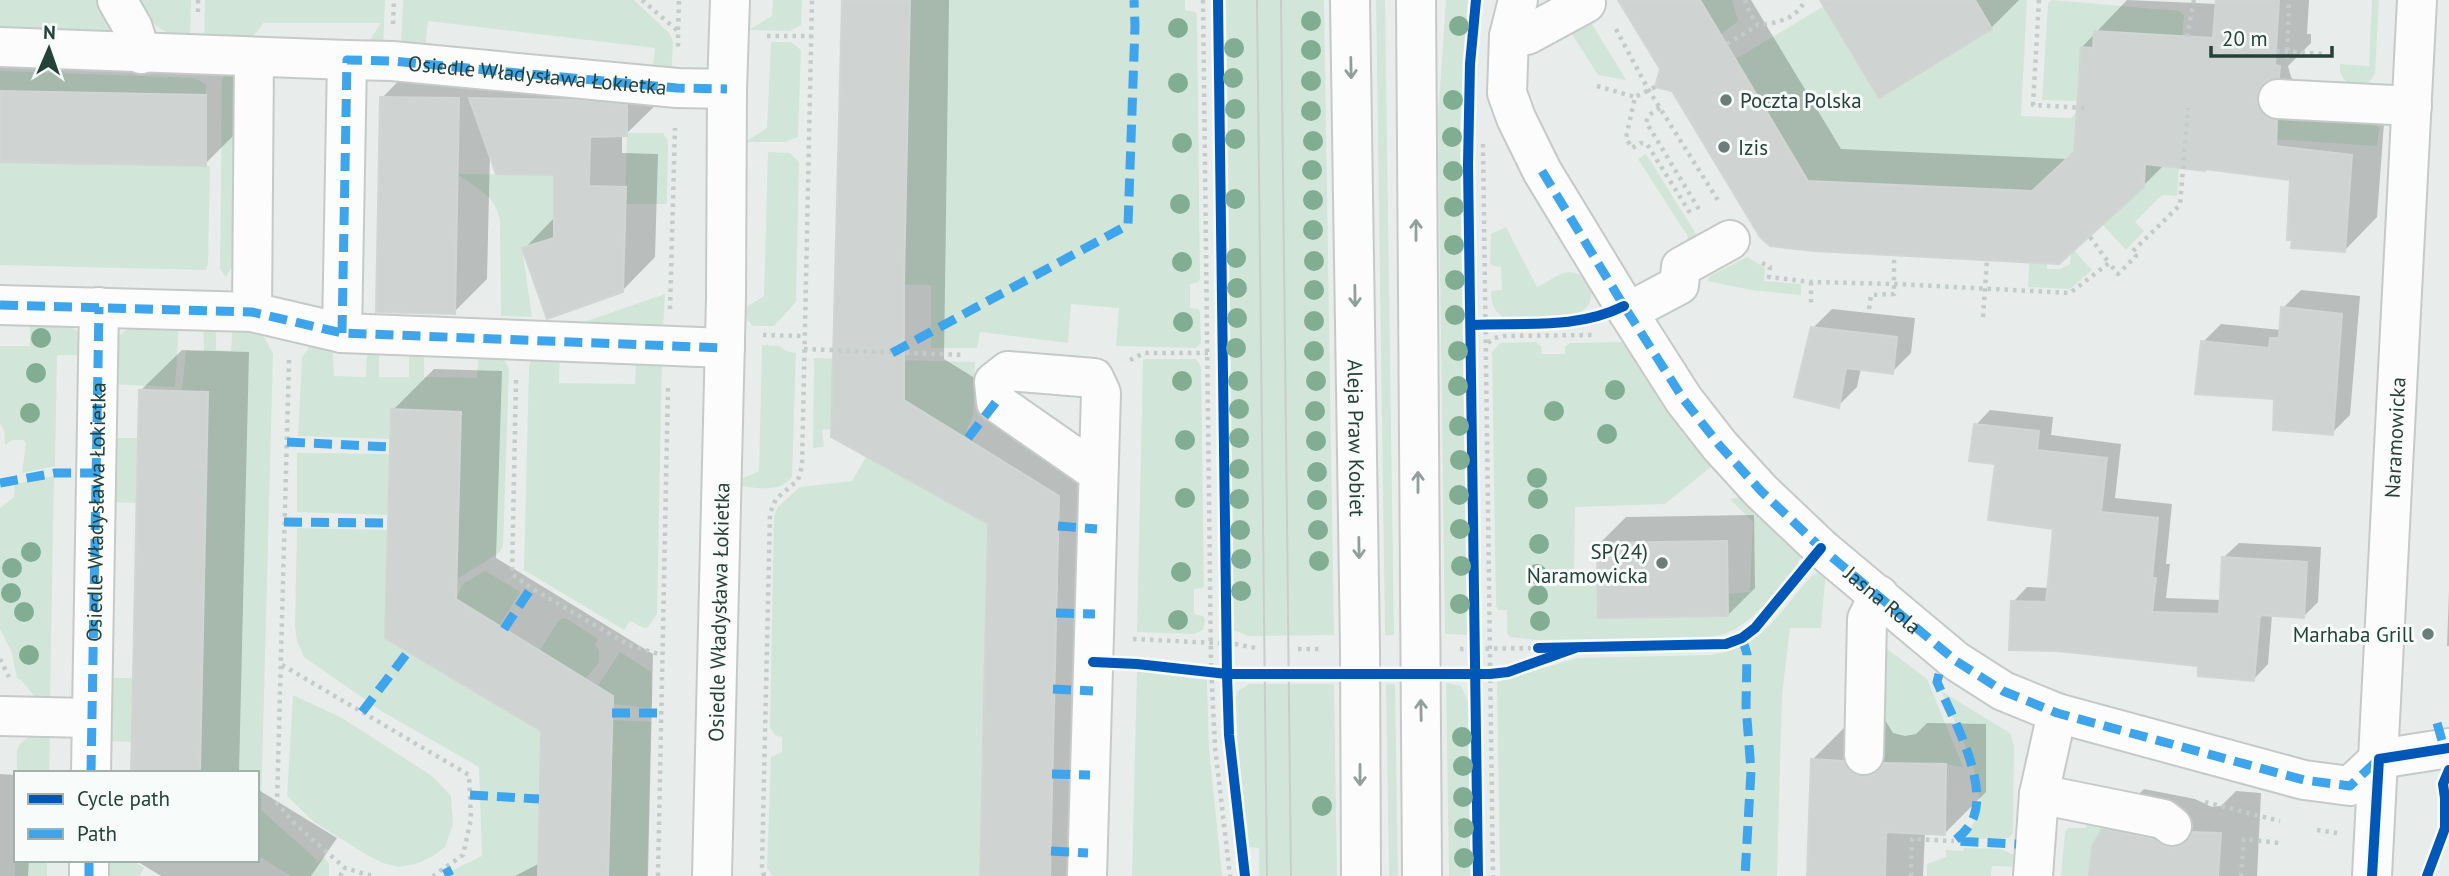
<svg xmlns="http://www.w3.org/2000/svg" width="2449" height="876" font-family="'PT Sans',sans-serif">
<rect width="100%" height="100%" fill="#e8edeb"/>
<!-- green -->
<g fill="#d1e6d8">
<path d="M0 0H103L115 33 0 39Z"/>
<path d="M133 0H191L190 41C162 33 150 24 133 0Z"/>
<path d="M205 0H385L383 48 365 47 381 23H263C245 52 235 45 204 45Z"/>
<path d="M403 0H634L670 34 673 42 671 77 652 76 655 48 428 21 425 49 401 48Z"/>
<path d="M773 0H802L801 25 790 31 749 30 772 16Z"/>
<path d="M910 0H1185V10L1195 12 1197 15 1200 278 1199 282 1190 284V308L1199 309 1200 313 1201 343 1196 348 1116 346 1119 308 1071 304 1068 343 980 332 977 348H931V285H904Z"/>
<path d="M1226 0H1324L1334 635 1248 636 1234 630Z"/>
<path d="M1376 0H1385L1394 635H1385Z"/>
<path d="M1446 0H1468L1460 127 1467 635 1445 634 1438 118Z"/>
<path d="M1700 0H1732L1738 21 1721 34Z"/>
<path d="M1975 0H2027L2021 116 2071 118 2076 113 2074 153 2032 191 1808 181 1736 59 1824 6 1879 97 1992 30Z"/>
<path d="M2052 0 2179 11 2184 16 2182 37 2094 31 2093 48 2081 47 2079 74 2087 86H2078L2077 101 2042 100 2048 4Z"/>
<path d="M2372 0H2379L2375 73C2367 92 2338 89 2340 64L2369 66Z"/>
<path d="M1587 16 1626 80 1598 75 1572 34Z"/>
<path d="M771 42H791L801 50 798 137 785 142H745L767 128Z"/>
<path d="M0 71 195 78 206 85V95L0 92Z"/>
<path d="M227 71 235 76 239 83 233 265 226 277 220 269 222 80Z"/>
<path d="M2201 108 2369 121 2379 128 2377 146 2200 134Z"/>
<path d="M627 133H663L668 141 667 204H625Z"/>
<path d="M768 152 790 153 799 162 796 302 774 326H753L742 314 743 309 764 296Z"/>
<path d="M2146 153 2180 154 2177 196 2162 195 2135 222 2144 231 2126 250 2103 225 2132 199 2130 196 2145 176Z"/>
<path d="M1646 154 1703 245 1691 251 1687 235 1638 159Z"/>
<path d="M0 162 210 166 208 263 206 270 0 265Z"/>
<path d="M457 174 554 175V238L522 248 532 317 501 316 500 221C496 195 477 189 457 174Z"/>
<path d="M1506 227 1537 287C1564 274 1568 262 1592 285 1592 293 1592 301 1587 307 1574 323 1524 317 1503 317 1493 310 1491 303 1491 291L1502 290 1501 267 1493 266 1490 263 1491 234Z"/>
<path d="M2074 250 2092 270 2070 289 2028 287 2029 263H2047V269H2060L2070 264 2071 253Z"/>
<path d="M1747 257 1765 268 1764 281 1801 284V295L1751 290 1707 281 1710 276Z"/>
<path d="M665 294 663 328 575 325Z"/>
<path d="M30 318C55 321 87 323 87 355H57L55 466 22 473 26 443 23 440H12L5 445 4 431 0 423V346H30Z"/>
<path d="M179 322 175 387 110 384 116 338C137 319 153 323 179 322Z"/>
<path d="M203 322H216V350L231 351 233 323 262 333 273 354 261 810 317 860 311 867 324 857 329 864V876H291L257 855V773H200L208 393 182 391 186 351H204Z"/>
<path d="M317 336 332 342 334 376 366 377 367 346 379 347V377H409V348L424 349V377L477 378 479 350C494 353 503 353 509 369L503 547 500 552 457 579 461 412 391 409 390 439 298 436 302 357Z"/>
<path d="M1536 342 1541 346 1542 354H1565V347L1570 343 1626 342 1717 462 1665 504 1575 507 1574 580 1598 582V618L1728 616V594L1750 592 1753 522 1730 499 1745 496 1801 549 1800 558 1797 565C1772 594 1750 633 1709 637L1538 640 1510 637 1507 633V610H1498L1496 606 1492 352 1500 343Z"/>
<path d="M762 345 780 346 786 351 796 353 792 477C780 494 754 487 737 486V481L759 471Z"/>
<path d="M560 353 559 383 635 384 636 355 662 359 657 614 648 627 644 628 630 621 624 630 524 570 529 367 531 359Z"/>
<path d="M814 358 975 362 973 415 964 436 904 400V372H833L831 429 822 430 824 447 813 448Z"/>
<path d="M1143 359H1196L1201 367 1204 584 1203 588 1194 589V614L1203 616 1205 619 1203 630 1194 634 1137 632Z"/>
<path d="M110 438H138L136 503 109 502Z"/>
<path d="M297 453 390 454 388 515 297 512Z"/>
<path d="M866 457 988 524 980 876H773L767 868 771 757 782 752V737L775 735 770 728 774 516 778 507 800 487 852 481Z"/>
<path d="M54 476 50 702H39L21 680 17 679 12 653 0 629V508L14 497 15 484Z"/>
<path d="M297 528 388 530 385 638 541 731 538 876H441L482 856 479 767 383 712 304 657 297 641 295 626Z"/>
<path d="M1826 569 1821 628H1790L1782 696 1777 876H1500L1497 682 1577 658 1711 655C1755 648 1771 625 1797 593 1806 582 1812 573 1826 569Z"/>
<path d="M485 571 520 592 499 626 456 599 463 584Z"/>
<path d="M565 618 598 639 595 646 599 650V662L585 679 540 650 559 620Z"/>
<path d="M1887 649 1927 679 1963 767 1946 764 1884 763Z"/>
<path d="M620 652 651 672 652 706 650 708 613 704V696L598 686Z"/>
<path d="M1137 671 1207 680 1209 748 1222 876H1132Z"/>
<path d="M105 678H133L132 742 104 741Z"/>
<path d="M1446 683 1461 686 1468 701 1471 876H1449Z"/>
<path d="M1249 684H1334L1337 876H1259V848L1249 847 1238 748 1236 697 1238 691Z"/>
<path d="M1386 684H1395L1398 876H1389Z"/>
<path d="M1941 691 2010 733 2014 746 2013 833 2009 838 1971 839 1967 834C1971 828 1975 821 1978 815 1988 786 1953 718 1941 691Z"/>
<path d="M293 695 342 718 432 776 451 796 453 824 445 847 433 856 416 864 398 867 383 863 367 855 314 822 287 796Z"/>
<path d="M612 720 651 722 647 876H608Z"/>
<path d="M34 735H50L49 773H17C17 754 13 743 34 735Z"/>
<path d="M2087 819 2104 826 2092 846 2090 876H2061L2065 832 2068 828H2086Z"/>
<path d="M16 838V860H47V876H15Z"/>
<path d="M1964 848 2001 849 2017 856 2020 867 1992 866 1991 876H1927V864L1946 857V850L1963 851Z"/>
<path d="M101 860H132L144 868 139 876H101Z"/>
</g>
<!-- shadow -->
<g fill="#0003">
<path d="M844 0H949L944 359 1099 455 1090 876H981L990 523 833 436Z"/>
<path d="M1620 0H1751L1841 149 2066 159 2076 150 2082 47 2127 0 2217 4V0H2309L2307 34H2311V43L2288 66 2291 77 2298 85 2384 123 2377 217 2345 250 2292 179 2206 167 2164 165 2143 186 1815 249 1662 69Z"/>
<path d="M1822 0H2019L1991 28Z"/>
<path d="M0 51 246 55V123L205 164 0 160Z"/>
<path d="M415 64 660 101 626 134H622V153L658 154 655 257 622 291 524 249 555 217 556 173 490 152 487 279 454 312 382 98Z"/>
<path d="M2301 290 2360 296 2350 415 2332 433 2276 398 2203 342 2221 324 2281 330 2283 308Z"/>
<path d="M1832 309 1915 318 1911 353 1892 372 1861 368 1857 387 1838 406 1813 328Z"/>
<path d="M182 350 249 352 239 773H132L140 391Z"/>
<path d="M434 369 502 371 496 558 653 654 648 876H515L540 863 543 730 387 637 393 410Z"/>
<path d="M1990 410 2053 417 2051 435 2121 444 2115 498 2172 504 2166 564H2170L2166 598 2222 600 2224 557 2239 543 2321 547 2318 602 2303 617 2272 615 2268 664 2254 679 2200 664 2013 602 2027 587 2049 588 2055 528 1997 462 1976 425Z"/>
<path d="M1754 515 1755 588 1728 615 1599 544 1626 517Z"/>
<path d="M2449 590V646H2447Z"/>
<path d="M1854 718 1885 720 1893 733 1905 736 1916 734 1927 723 1986 724V792L1945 833 1925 832 1923 876H1809L1812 760Z"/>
<path d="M0 774 16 775V860H29L28 876H0Z"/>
<path d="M257 789 337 838 311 876H161L135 860H257Z"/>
<path d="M2144 789 2195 799 2212 807 2221 806 2236 791 2261 793 2257 876H2092L2103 830Z"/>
</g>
<!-- building -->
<g fill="#cfd4d2" stroke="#d1d6d4" stroke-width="2">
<path d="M842 0H910L904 283V400L1059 496 1050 876H980L988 524 831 437Z"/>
<path d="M1618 0H1700L1808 181 2032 191 2074 152 2081 47 2093 48 2094 31 2213 38 2216 0H2279L2275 65 2280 66 2279 77 2269 79 2260 87 2256 97 2258 108 2266 117 2277 121 2276 146 2352 155 2345 252 2291 248 2292 240H2287L2290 180 2205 169V171L2145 164 2144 187 2059 264 1815 251 1770 246 1760 237 1672 91 1655 87 1660 69Z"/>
<path d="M1820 0H1975L1992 29 1879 98Z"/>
<path d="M0 91 206 95V166L0 162Z"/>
<path d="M380 97 459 98 455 314 376 312Z"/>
<path d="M469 98 575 100 627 105V136L590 137 589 186 626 187 623 292 547 319 522 248 554 238V175L496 174Z"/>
<path d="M2281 307 2342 314 2333 435 2273 430 2274 399 2195 394 2201 341 2269 348 2270 338H2279Z"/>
<path d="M1811 327 1897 337 1893 374 1846 368 1839 408 1794 397Z"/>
<path d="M139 390 208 392 200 773H131Z"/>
<path d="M391 409 461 412 456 599 613 696 608 876H538L541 731 385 638Z"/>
<path d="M1974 424 2039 431 2037 450 2107 458 2101 512 2158 518 2152 578H2156L2152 612 2219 614 2222 557 2307 562 2304 618 2260 615 2254 681 2198 676V666L2058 651 2009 650 2011 601 2046 602 2053 529 1988 520 1995 464 1969 461Z"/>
<path d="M1727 541 1728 616 1598 618 1597 543Z"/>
<path d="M1811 759 1844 761 1852 773 1863 777 1875 774 1884 763 1946 764 1945 835 1886 832 1885 876H1807Z"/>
<path d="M2102 829 2154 839 2170 848 2181 846 2189 840 2193 832 2221 833 2218 876H2089L2092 846Z"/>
</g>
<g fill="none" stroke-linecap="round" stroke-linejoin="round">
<defs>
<g id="minor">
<path d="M117 0 133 28 141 54"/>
<path id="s1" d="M1350 0 1360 649 1361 876"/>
<path d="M1416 0 1422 876"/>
<path id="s2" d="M1518 0 1509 36 1507 93 1516 118 1542 171 1624 306 1684 400 1720 446 1761 491 1821 548 1956 661 2003 691 2057 713 2304 780 2350 786 2379 759"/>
<path d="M1509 36 1527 35 1586 3"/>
<path d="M0 47 347 60"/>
<path d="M2278 99 2412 106"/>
<path d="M0 305 252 312 342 333 725 348"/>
<path d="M252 312 254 58"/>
<path d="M1628 312 1679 285 1681 267 1730 240"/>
<path id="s3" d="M342 333 347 60 392 61 677 88 727 89"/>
<path d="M0 716 91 718"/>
<path d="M1864 755 1867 619 1879 595"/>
<path d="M2379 759 2449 748"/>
<path d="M91 773 99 307"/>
<path d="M2039 794 2163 819 2172 826"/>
<path d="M89 876V860"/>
<path id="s4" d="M712 876 726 298 727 89 730 0"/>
<path d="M1087 876 1101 393 1094 378 1008 371 994 382 996 402 1098 473"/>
<path d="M2033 876 2039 794 2057 713"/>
<path id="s5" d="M2372 876 2417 0"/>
</g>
</defs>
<!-- minor casing -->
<use href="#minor" stroke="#c5cac8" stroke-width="42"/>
<!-- path -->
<g stroke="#c3ccca" stroke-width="4.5" stroke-dasharray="3.5 5" stroke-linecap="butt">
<path d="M198 0V17"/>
<path d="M642 0 678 31V49"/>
<path d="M1203 0 1211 665 1215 747 1230 876"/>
<path d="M1745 0 1750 14 1758 25C1777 23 1797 19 1805 0"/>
<path d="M2039 0 2033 105 2086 108"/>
<path d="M393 24 394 0"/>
<path d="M1616 29 1648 89 1719 202"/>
<path d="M678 30 679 0"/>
<path d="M767 36H811"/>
<path d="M2187 37 2194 0"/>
<path d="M1727 44 1758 25"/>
<path d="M2276 51 2326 54"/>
<path d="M2287 59 2289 0"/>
<path d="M1597 86 1635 97"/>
<path d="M1655 87 1635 97 1626 138 1632 148 1641 143 1647 144 1692 216"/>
<path d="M1660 108 1649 115 1646 122 1700 211"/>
<path d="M1483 144 1493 876"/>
<path d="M2090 237 2109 263"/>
<path d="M1762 263 1770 267 1769 277 1811 282 1896 284 2070 293 2109 263 2118 274 2136 256 2132 252 2180 205 2188 108"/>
<path d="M1811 282V305"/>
<path d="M670 309 675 128"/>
<path d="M1869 309 1871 295 1894 294V255"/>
<path d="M1983 317 1987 260"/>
<path d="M763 335 804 336"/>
<path d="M1488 343 1494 338 1504 336 1596 335"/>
<path d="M804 349 964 355"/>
<path d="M289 360 277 803 295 824 345 868 372 876"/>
<path d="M1130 360 1144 353H1208"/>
<path d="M516 380 512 574 531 588 629 645 662 655"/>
<path d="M1133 639 1235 644 1256 648"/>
<path d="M1298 649H1322"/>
<path d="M1460 649 1538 648"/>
<path d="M0 659 9 677"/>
<path d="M282 665 469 775 471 819 463 855 433 876"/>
<path d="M2205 802 2280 821"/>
<path d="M2317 830 2337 833"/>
<path d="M340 876 345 868"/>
<path d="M658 876 668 386"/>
<path d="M764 876 762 867 770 513 776 499 798 480 802 466 812 0"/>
<path d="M1911 876 1912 839 1954 841"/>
<path d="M2241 876 2244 839 2279 843"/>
</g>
<!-- minor -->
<use href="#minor" stroke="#fcfcfc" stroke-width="38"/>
<!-- tram -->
<g stroke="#c9cdcc" stroke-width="2">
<path d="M1257 0 1267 876"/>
<path d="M1281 0 1291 876"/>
</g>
<!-- quiet -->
<g stroke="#3ea4ec" stroke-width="9" stroke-dasharray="18 9" stroke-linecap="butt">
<path d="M1542 171 1624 306 1684 400 1720 446 1761 491 1821 548 1956 661 2003 691 2057 713 2304 780 2350 786 2379 759"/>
<path d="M0 305 252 312 342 333 725 348"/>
<path d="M342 333 347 60 392 61 677 88 727 89"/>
<path d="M892 353 1128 225 1135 26 1134 0"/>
<path d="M968 438 996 402"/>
<path d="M287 442 390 447"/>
<path d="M0 483 55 473H97"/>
<path d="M284 522 388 523"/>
<path d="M1058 526 1097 529"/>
<path d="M1056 613 1095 614"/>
<path d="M504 629 531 588"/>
<path d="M1742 638 1747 654 1746 706 1751 771 1745 876"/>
<path d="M1939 674 1937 682C1952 716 1987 779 1974 816 1970 827 1963 834 1954 841L2016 844"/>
<path d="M1053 689 1093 691"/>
<path d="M362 712 408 652"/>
<path d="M612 713H661"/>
<path d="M2437 723 2446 755"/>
<path id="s6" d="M91 773 99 307"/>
<path d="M1052 774 1090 775"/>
<path d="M470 795 539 799"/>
<path d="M1051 851 1088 853"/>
<path d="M446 868 450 876"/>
<path d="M89 876V860"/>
</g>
<defs>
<g id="cycleway">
<path d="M1218 0 1227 674 1229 735 1245 876"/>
<path d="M1476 0 1470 64 1468 164 1478 876"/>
<path d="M1471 325C1522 322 1576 330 1624 306"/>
<path d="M1538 648 1726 644 1742 638 1755 628 1821 548"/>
<path d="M1093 662 1137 664 1227 674H1490L1508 672 1575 648"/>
<path d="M2372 876 2379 759 2449 748"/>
<path d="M2427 876 2445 828V798L2443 784 2449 770"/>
</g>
</defs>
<!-- cycleway casing -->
<use href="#cycleway" stroke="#f7fbf9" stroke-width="15"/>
<!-- cycleway -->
<use href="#cycleway" stroke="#0057b8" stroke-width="10"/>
</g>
<!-- trees -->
<g fill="#81ae93">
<circle cx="1311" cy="21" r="10"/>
<circle cx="1459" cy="26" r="10"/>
<circle cx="1178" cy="28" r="10"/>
<circle cx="1234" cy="48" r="10"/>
<circle cx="1311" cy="50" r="10"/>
<circle cx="1233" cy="78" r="10"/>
<circle cx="1311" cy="81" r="10"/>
<circle cx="1178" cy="83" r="10"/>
<circle cx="1453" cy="100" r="10"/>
<circle cx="1235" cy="109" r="10"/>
<circle cx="1311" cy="111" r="10"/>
<circle cx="1452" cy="137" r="10"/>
<circle cx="1235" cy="139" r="10"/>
<circle cx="1313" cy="141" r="10"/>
<circle cx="1182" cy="143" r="10"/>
<circle cx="1312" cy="170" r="10"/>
<circle cx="1453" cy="171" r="10"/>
<circle cx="1235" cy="199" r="10"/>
<circle cx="1313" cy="200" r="10"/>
<circle cx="1180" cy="204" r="10"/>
<circle cx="1454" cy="207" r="10"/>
<circle cx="1313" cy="230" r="10"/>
<circle cx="1454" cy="245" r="10"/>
<circle cx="1236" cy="258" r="10"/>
<circle cx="1314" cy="261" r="10"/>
<circle cx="1182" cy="262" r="10"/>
<circle cx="1455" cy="280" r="10"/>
<circle cx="1237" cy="288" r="10"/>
<circle cx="1314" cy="290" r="10"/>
<circle cx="1455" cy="315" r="10"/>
<circle cx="1237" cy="318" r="10"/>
<circle cx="1314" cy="321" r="10"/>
<circle cx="1183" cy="322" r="10"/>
<circle cx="41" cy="338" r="10"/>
<circle cx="1236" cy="348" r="10"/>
<circle cx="1314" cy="351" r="10"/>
<circle cx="1458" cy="351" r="10"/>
<circle cx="36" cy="373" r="10"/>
<circle cx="1182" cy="381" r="10"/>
<circle cx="1238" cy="381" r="10"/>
<circle cx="1316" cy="381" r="10"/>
<circle cx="1458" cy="386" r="10"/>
<circle cx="1615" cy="390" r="10"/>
<circle cx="1239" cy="409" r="10"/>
<circle cx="1315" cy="411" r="10"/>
<circle cx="1554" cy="411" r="10"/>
<circle cx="30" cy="413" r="10"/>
<circle cx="1459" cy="426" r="10"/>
<circle cx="1607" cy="434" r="10"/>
<circle cx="1239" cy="438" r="10"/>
<circle cx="1185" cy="440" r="10"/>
<circle cx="1316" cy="441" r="10"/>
<circle cx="1460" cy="460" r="10"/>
<circle cx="1239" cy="469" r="10"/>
<circle cx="1317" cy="472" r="10"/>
<circle cx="1537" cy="478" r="10"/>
<circle cx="1459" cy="495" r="10"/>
<circle cx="1185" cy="498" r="10"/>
<circle cx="1239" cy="499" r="10"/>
<circle cx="1538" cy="499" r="10"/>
<circle cx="1317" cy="500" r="10"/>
<circle cx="1460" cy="529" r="10"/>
<circle cx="1240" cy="530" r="10"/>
<circle cx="1318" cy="530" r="10"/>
<circle cx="1539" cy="544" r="10"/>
<circle cx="31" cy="552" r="10"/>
<circle cx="1241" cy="559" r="10"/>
<circle cx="1319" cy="561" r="10"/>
<circle cx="1461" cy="566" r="10"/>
<circle cx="12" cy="568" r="10"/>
<circle cx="1181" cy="572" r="10"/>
<circle cx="1537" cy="574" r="10"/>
<circle cx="1241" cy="591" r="10"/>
<circle cx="11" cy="593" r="10"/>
<circle cx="1538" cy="595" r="10"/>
<circle cx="1460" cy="604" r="10"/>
<circle cx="24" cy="612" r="10"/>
<circle cx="1178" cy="620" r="10"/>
<circle cx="1540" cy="621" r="10"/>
<circle cx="29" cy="655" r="10"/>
<circle cx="1462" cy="737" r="10"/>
<circle cx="1463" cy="766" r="10"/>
<circle cx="1463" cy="797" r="10"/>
<circle cx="1322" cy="806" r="10"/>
<circle cx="1464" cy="828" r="10"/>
<circle cx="1464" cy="858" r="10"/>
</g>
<!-- one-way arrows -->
<defs><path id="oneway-shaft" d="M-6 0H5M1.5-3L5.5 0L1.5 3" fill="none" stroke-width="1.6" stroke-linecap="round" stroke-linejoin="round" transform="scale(1.75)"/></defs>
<g stroke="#909f9b">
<use href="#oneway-shaft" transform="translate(1351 68) rotate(89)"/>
<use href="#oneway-shaft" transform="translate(1416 230) rotate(-90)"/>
<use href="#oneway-shaft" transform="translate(1355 296) rotate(89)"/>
<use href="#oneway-shaft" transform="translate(1418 482) rotate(-90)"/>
<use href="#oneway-shaft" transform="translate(1359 548) rotate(89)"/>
<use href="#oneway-shaft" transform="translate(1421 710) rotate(-91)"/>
<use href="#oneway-shaft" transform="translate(1360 775) rotate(90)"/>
</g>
<!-- markers -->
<g fill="#697e78" stroke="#f7fbf9" stroke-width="2.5">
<circle cx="1726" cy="100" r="7"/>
<circle cx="1724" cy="147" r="7"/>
<circle cx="1662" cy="563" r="7"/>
<circle cx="2428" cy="634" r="7"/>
</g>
<g text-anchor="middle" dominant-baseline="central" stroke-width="6" stroke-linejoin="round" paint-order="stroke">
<!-- street labels -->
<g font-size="21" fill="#24423a" stroke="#f7fbf9">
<text stroke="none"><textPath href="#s3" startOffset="464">Osiedle Władysława Łokietka</textPath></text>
<text stroke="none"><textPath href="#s1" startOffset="438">Aleja Praw Kobiet</textPath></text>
<text stroke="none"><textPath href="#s5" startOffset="439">Naramowicka</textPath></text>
<text stroke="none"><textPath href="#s6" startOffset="261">Osiedle Władysława Łokietka</textPath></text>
<text stroke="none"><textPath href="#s2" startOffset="732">Jasna Rola</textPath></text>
<text stroke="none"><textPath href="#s4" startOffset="264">Osiedle Władysława Łokietka</textPath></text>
</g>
<!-- poi labels -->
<g font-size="21" fill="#24423a" stroke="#f7fbf9" text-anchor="start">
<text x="1740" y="100">Poczta Polska</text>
<text x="1738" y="147">Izis</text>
<text x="1648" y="551" text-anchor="end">SP(24)<tspan x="1648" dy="24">Naramowicka</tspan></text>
<text x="2414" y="634" text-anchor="end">Marhaba Grill</text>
</g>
</g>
<!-- legend -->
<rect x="14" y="771" width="245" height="91" fill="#f7fbf9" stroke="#a3b1ad" stroke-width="2"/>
<rect x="28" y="794" width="35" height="10" fill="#0057b8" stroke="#a3b1ad" stroke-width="2"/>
<text x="77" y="806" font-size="21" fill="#24423a">Cycle path</text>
<rect x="28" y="829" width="35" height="10" fill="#3ea4ec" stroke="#a3b1ad" stroke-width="2"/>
<text x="77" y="841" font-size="21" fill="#24423a">Path</text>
<!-- north arrow -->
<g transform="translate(49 49) rotate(2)" stroke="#f7fbf9" stroke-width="5" paint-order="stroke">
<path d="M0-5L12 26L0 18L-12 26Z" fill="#24423a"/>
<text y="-10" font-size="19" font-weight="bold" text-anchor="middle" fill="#24423a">N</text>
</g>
<!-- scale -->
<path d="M2211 46v10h121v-10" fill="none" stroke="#24423a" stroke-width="3.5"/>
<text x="2222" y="46" font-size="21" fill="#24423a" stroke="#f7fbf9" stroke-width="5" paint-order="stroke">20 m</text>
</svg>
